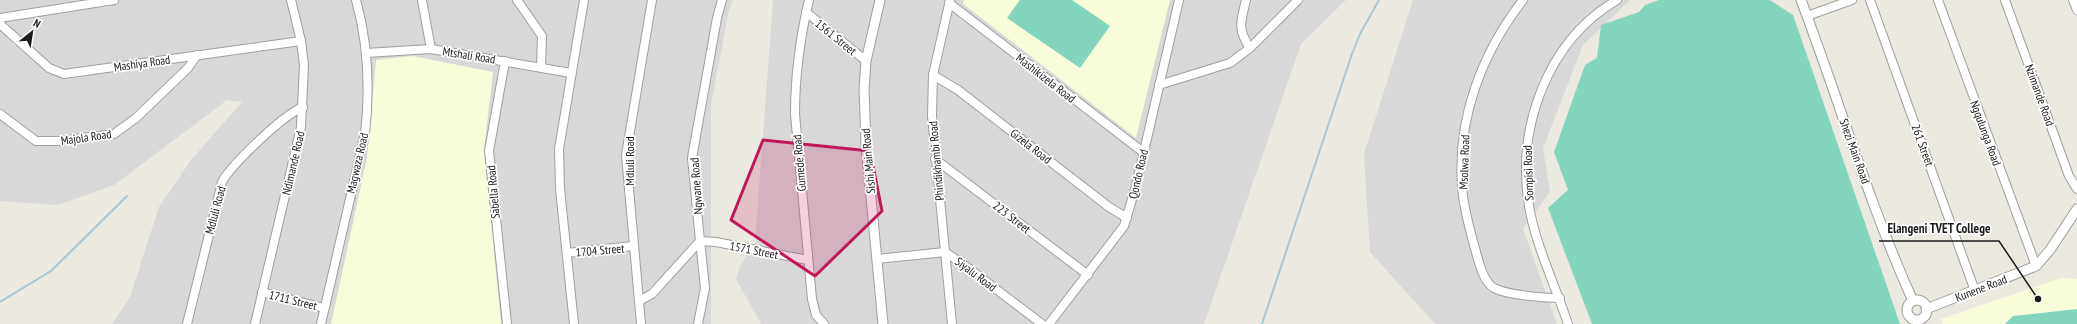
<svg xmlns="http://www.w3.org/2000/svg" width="2077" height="324" font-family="'PT Sans Narrow',sans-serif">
<rect width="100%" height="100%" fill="#ece9e1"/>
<!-- residential -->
<g fill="#d9d8d8">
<path d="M0 0H733L729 10 711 104V324H112L130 297 159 207 191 160 242 102 227 100 114 185 58 205 0 201Z"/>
<path d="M773 0H1346L1301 44 1204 324H761L736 279 740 266 755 243Z"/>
<path d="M1413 0H1630L1583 45 1543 148 1550 192 1523 229 1557 324H1435L1370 252 1364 154Z"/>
</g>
<!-- education -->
<g fill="#f9fcda">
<path d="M964 0H1170L1136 138 963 4Z"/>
<path d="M413 56 493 72 484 150 501 324H331L367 158 376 60Z"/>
<path d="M2061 278 2077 279V324H1943L1941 319Z"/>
</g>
<!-- pitch -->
<g fill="#84d5bd">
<path d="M1020 0H1072L1110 26 1080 68 1007 18Z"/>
<path d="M1659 0H1770L1793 15 1900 324H1592L1548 208 1568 190 1554 152 1585 65 1597 58 1601 25 1639 12 1645 5Z"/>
<path d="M2077 309V324H2005L2013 316Z"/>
</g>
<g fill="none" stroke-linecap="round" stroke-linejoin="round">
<!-- stream -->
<g stroke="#a4c7d6" stroke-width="2">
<path d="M0 302 51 271 127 196"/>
<path d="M1262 324 1352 54 1360 34 1379 0"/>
</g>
<defs>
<g id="minor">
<path d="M422 0 431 49"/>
<path d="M517 0 542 36 541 67"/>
<path d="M809 0C800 38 795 75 795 114L812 299 816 315 824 324"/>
<path d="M950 0 933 75 932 116 952 324"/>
<path d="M1246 0C1241 21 1237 29 1250 48"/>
<path d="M1523 0C1482 53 1457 118 1462 186 1463 206 1469 226 1474 245 1478 258 1482 281 1494 288 1507 295 1544 298 1560 298"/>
<path d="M1870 0 1975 291"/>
<path d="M1938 0 2036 266"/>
<path d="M2005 0 2069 176 2077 189"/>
<path d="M2073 0 2077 10"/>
<path d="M949 3 1143 152"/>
<path d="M806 12 866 61"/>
<path d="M1807 16 1852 0"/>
<path d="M0 18 114 0"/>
<path d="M0 24 49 68 64 74 301 41"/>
<path d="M366 53 431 49 571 73"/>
<path d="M505 61 489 151 507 324"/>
<path d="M933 75 958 90 1109 207 1127 218"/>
<path d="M1159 85 1230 63 1250 48 1298 0"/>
<path d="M0 114 36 141H59L114 134 136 118 188 68 197 55"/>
<path d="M935 159 1088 275"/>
<path d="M567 253 633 246"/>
<path d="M877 259 945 252 967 267 1042 324"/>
<path d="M262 292 324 308"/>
<path d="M639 301 652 294 700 241 692 158 717 18 722 0"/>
<path d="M187 324 222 182C233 163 283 115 303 107"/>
<path d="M255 324 301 127 304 65 301 41 291 0"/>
<path d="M321 324 365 134C370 90 368 43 356 0"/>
<path d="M574 324 560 189 559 149 584 0"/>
<path d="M641 324 626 155 652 0"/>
<path d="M698 324 705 288 700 241 716 242 808 260"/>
<path d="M1049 324 1124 226 1136 186 1179 0"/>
<path d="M1568 324C1556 288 1535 243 1529 206 1516 128 1547 41 1617 0"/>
</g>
<g id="tertiary">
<path d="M880 0 866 61 864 89 866 145 883 324"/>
<path d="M1801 0C1839 100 1869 204 1913 301"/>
<circle cx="1917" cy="310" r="10"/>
<path d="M1926 309 2036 266 2050 250 2077 209"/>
</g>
</defs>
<!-- minor casing -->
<use href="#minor" stroke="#9f9f9f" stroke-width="10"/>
<!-- tertiary casing -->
<use href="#tertiary" stroke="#9f9f9f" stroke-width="11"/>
<!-- minor -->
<use href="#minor" stroke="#fff" stroke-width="8"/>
<!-- tertiary -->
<use href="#tertiary" stroke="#fff" stroke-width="9"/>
</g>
<!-- marked area -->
<path fill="#c2185b" fill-opacity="0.2" stroke="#c2185b" stroke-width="3" stroke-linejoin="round" d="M763 140 870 151 882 211 815 276 731 220Z"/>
<g text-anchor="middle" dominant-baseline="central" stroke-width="3.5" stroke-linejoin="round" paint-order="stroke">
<!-- street labels -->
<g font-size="12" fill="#1b1b1b" stroke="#fff">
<text transform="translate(836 37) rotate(39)">1561 Street</text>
<text transform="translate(469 55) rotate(9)">Mtshali Road</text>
<text transform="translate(142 63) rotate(-8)">Mashiya Road</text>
<text transform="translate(1046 78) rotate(38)">Mashikizela Road</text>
<text transform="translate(2040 95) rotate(70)">Nzimande Road</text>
<text transform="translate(1986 133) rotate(70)">Ngqulunga Road</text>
<text transform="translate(86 137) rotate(-8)">Majola Road</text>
<text transform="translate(1923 145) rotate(70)">261 Street</text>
<text transform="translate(1031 146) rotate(38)">Gizela Road</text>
<text transform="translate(1855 151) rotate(70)">Shezi Main Road</text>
<text transform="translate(629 161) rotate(-90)">Mdluli Road</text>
<text transform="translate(868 161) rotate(-95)">Sishi Main Road</text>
<text transform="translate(936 161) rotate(-95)">Phindikhambi Road</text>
<text transform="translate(1464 162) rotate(-88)">Msolwa Road</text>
<text transform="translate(293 163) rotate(-77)">Ndimande Road</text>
<text transform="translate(357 163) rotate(-77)">Magwaza Road</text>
<text transform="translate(799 163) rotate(-95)">Gumede Road</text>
<text transform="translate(1528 173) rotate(-92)">Sompisi Road</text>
<text transform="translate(1138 174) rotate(-77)">Qondo Road</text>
<text transform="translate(696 186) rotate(-94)">Ngwane Road</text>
<text transform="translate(493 192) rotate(-95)">Sabella Road</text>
<text transform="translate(215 210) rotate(-75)">Mdluli Road</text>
<text transform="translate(1012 217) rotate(38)">223 Street</text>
<text transform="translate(600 250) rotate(-5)">1704 Street</text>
<text transform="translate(754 250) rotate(11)">1571 Street</text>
<text transform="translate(976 274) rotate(37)">Siyalu Road</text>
<text transform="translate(1981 288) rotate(-21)">Kunene Road</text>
<text transform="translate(293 300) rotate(14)">1711 Street</text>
</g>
</g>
<!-- callouts -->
<path fill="none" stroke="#1b1b1b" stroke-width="1.5" d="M2038 299L1999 241H1879"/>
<circle fill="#1b1b1b" stroke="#fff" stroke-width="1.5" cx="2038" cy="299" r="4"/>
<g font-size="13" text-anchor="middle" font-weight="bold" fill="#1b1b1b" stroke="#fff" stroke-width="3.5" stroke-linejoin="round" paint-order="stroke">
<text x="1939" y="233">Elangeni TVET College</text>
</g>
<!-- north arrow -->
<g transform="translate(32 32) rotate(30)" stroke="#ffffff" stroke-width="3" paint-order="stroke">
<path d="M0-3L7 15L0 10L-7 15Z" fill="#1b1b1b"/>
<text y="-6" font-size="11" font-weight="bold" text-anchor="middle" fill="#1b1b1b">N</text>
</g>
</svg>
